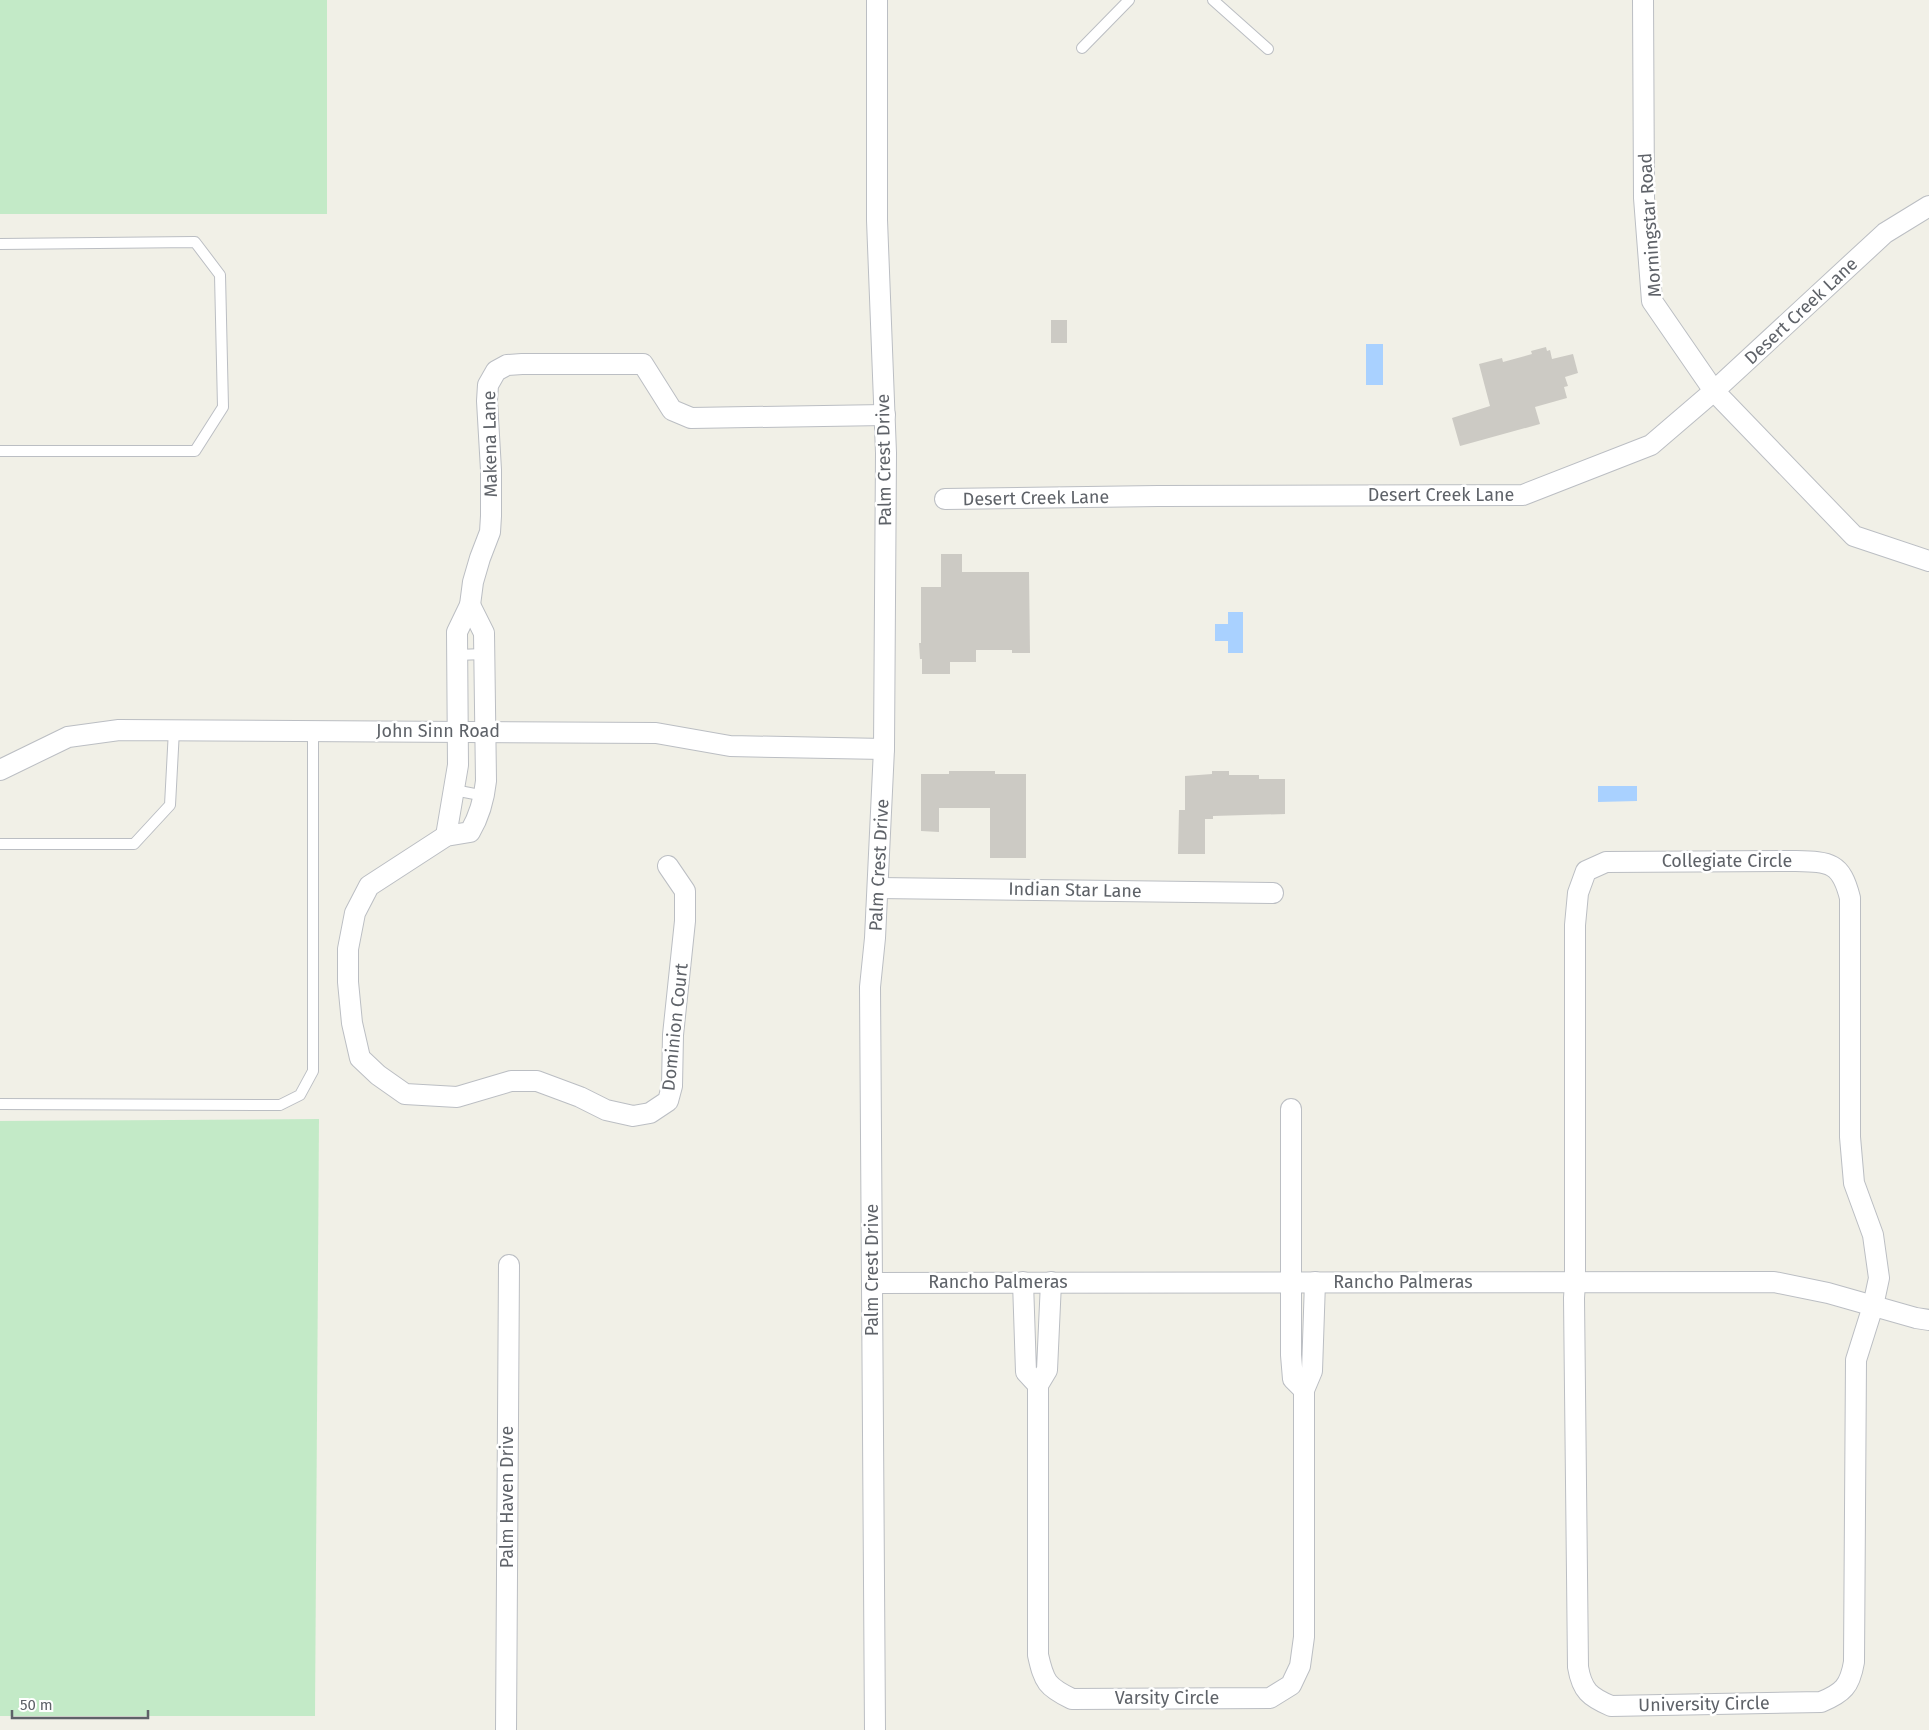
<svg xmlns="http://www.w3.org/2000/svg" width="1929" height="1730" font-family="'Fira Sans',sans-serif">
<rect width="100%" height="100%" fill="#f1f0e7"/>
<!-- green -->
<g fill="#c3eac7">
<rect x="0" y="0" width="327" height="214"/>
<path d="M319 1119 315 1716H0V1121Z"/>
</g>
<!-- water -->
<g fill="#a9d1ff">
<rect x="1366" y="344" width="17" height="41"/>
<path d="M1228 612H1243V653H1228V641H1215V624H1228Z"/>
<path d="M1598 786H1637V801L1598 802Z"/>
</g>
<!-- building -->
<g fill="#cccac4">
<rect x="1051" y="320" width="16" height="23"/>
<path d="M1546 347 1547 351 1550 350 1552 359 1573 354 1578 373 1565 377 1568 386 1564 387 1567 398 1535 407 1540 424 1460 446 1452 418 1490 406 1479 364 1502 358 1503 362 1532 354 1531 351Z"/>
<path d="M941 554H962V572H1029L1030 653H1012V650H976V662H950V674H922V659H920L919 643H921V587H941Z"/>
<path d="M949 771H995V774H1026V858H990V808H939V832L921 831V774H949Z"/>
<path d="M1212 771H1229V775H1259V779H1285V814L1213 816V819H1205V854H1178L1179 810H1185V776L1212 774Z"/>
</g>
<g fill="none" stroke-linecap="round" stroke-linejoin="round">
<defs>
<g id="lane">
<path d="M1213 0 1268 49"/>
<path d="M1082 48 1129 0"/>
<path d="M0 244 195 242 220 275 223 407 195 451H0"/>
<path d="M457 655 484 654"/>
<path d="M454 790 485 796"/>
<path d="M0 844H134L170 805 174 730"/>
<path d="M0 1104 280 1105 300 1095 313 1071V730"/>
</g>
<g id="street">
<path d="M1643 0 1644 198 1652 301 1714 391 1854 536 1929 561"/>
<path d="M945 499 1158 496 1523 495 1651 445 1714 391 1885 233 1929 206"/>
<path d="M470 605 484 633 486 781C484 800 480 815 470 832L446 836 369 886 355 913 348 949V982L352 1023 360 1058 378 1075 405 1094 457 1097 511 1081H537L580 1097 606 1110 633 1116 650 1113 668 1101 672 1086 673 1035 685 921V891L668 866"/>
<path d="M0 770 68 737 119 730 656 733 730 746 884 749"/>
<path d="M446 836 458 765 457 632 470 605 473 582 480 558 490 532 491 516V470L487 401 488 385 496 371 507 365 522 364H643L672 410 691 418 885 415"/>
<path d="M1795 861C1830 862 1841 862 1850 898V1137L1854 1183 1873 1235 1879 1278 1873 1306 1856 1360 1854 1662C1850 1686 1843 1693 1821 1702L1611 1706C1590 1697 1582 1691 1578 1667L1574 1298 1575 1283V925L1578 893 1586 871 1606 862Z"/>
<path d="M878 888 1273 893"/>
<path d="M1291 1109V1355L1293 1379 1304 1390 1312 1371 1315 1282"/>
<path d="M1023 1282 1026 1372 1038 1385 1047 1370 1051 1282"/>
<path d="M872 1283 1774 1282 1828 1293 1916 1318 1929 1320"/>
<path d="M1038 1385V1655C1044 1682 1047 1687 1072 1699L1270 1698 1291 1685 1300 1666 1304 1637V1390"/>
<path d="M506 1730 509 1265"/>
<path d="M875 1730 870 987 875 938 884 749 886 453 877 220V0"/>
</g>
</defs>
<!-- lane casing -->
<use href="#lane" stroke="#bbbec3" stroke-width="12"/>
<!-- street casing -->
<use href="#street" stroke="#bbbec3" stroke-width="22"/>
<!-- lane -->
<use href="#lane" stroke="#fff" stroke-width="10"/>
<!-- street -->
<use href="#street" stroke="#fff" stroke-width="20"/>
</g>
<g text-anchor="middle" dominant-baseline="central" stroke-width="5" stroke-linejoin="round" paint-order="stroke">
<!-- street labels -->
<g font-size="18" fill="#5e6268" stroke="#fff">
<text transform="translate(1650 225) rotate(-94)">Morningstar Road</text>
<text transform="translate(1801 311) rotate(-43)">Desert Creek Lane</text>
<text transform="translate(490 444) rotate(-91)">Makena Lane</text>
<text transform="translate(884 460) rotate(-91)">Palm Crest Drive</text>
<text x="1441" y="495">Desert Creek Lane</text>
<text transform="translate(1036 498) rotate(-1)">Desert Creek Lane</text>
<text x="438" y="731">John Sinn Road</text>
<text x="1727" y="861">Collegiate Circle</text>
<text transform="translate(879 865) rotate(-87)">Palm Crest Drive</text>
<text transform="translate(1075 890) rotate(1)">Indian Star Lane</text>
<text transform="translate(675 1027) rotate(-84)">Dominion Court</text>
<text transform="translate(872 1270) rotate(-90)">Palm Crest Drive</text>
<text x="998" y="1282">Rancho Palmeras</text>
<text x="1403" y="1282">Rancho Palmeras</text>
<text transform="translate(507 1497) rotate(-90)">Palm Haven Drive</text>
<text x="1167" y="1698">Varsity Circle</text>
<text transform="translate(1704 1704) rotate(-1)">University Circle</text>
</g>
</g>
<!-- scale -->
<path d="M12 1710v8h136v-8" fill="none" stroke="#5e6268" stroke-width="2.5"/>
<text x="20" y="1710" font-size="15" fill="#5e6268" stroke="#ffffff" stroke-width="4" paint-order="stroke">50 m</text>
</svg>
